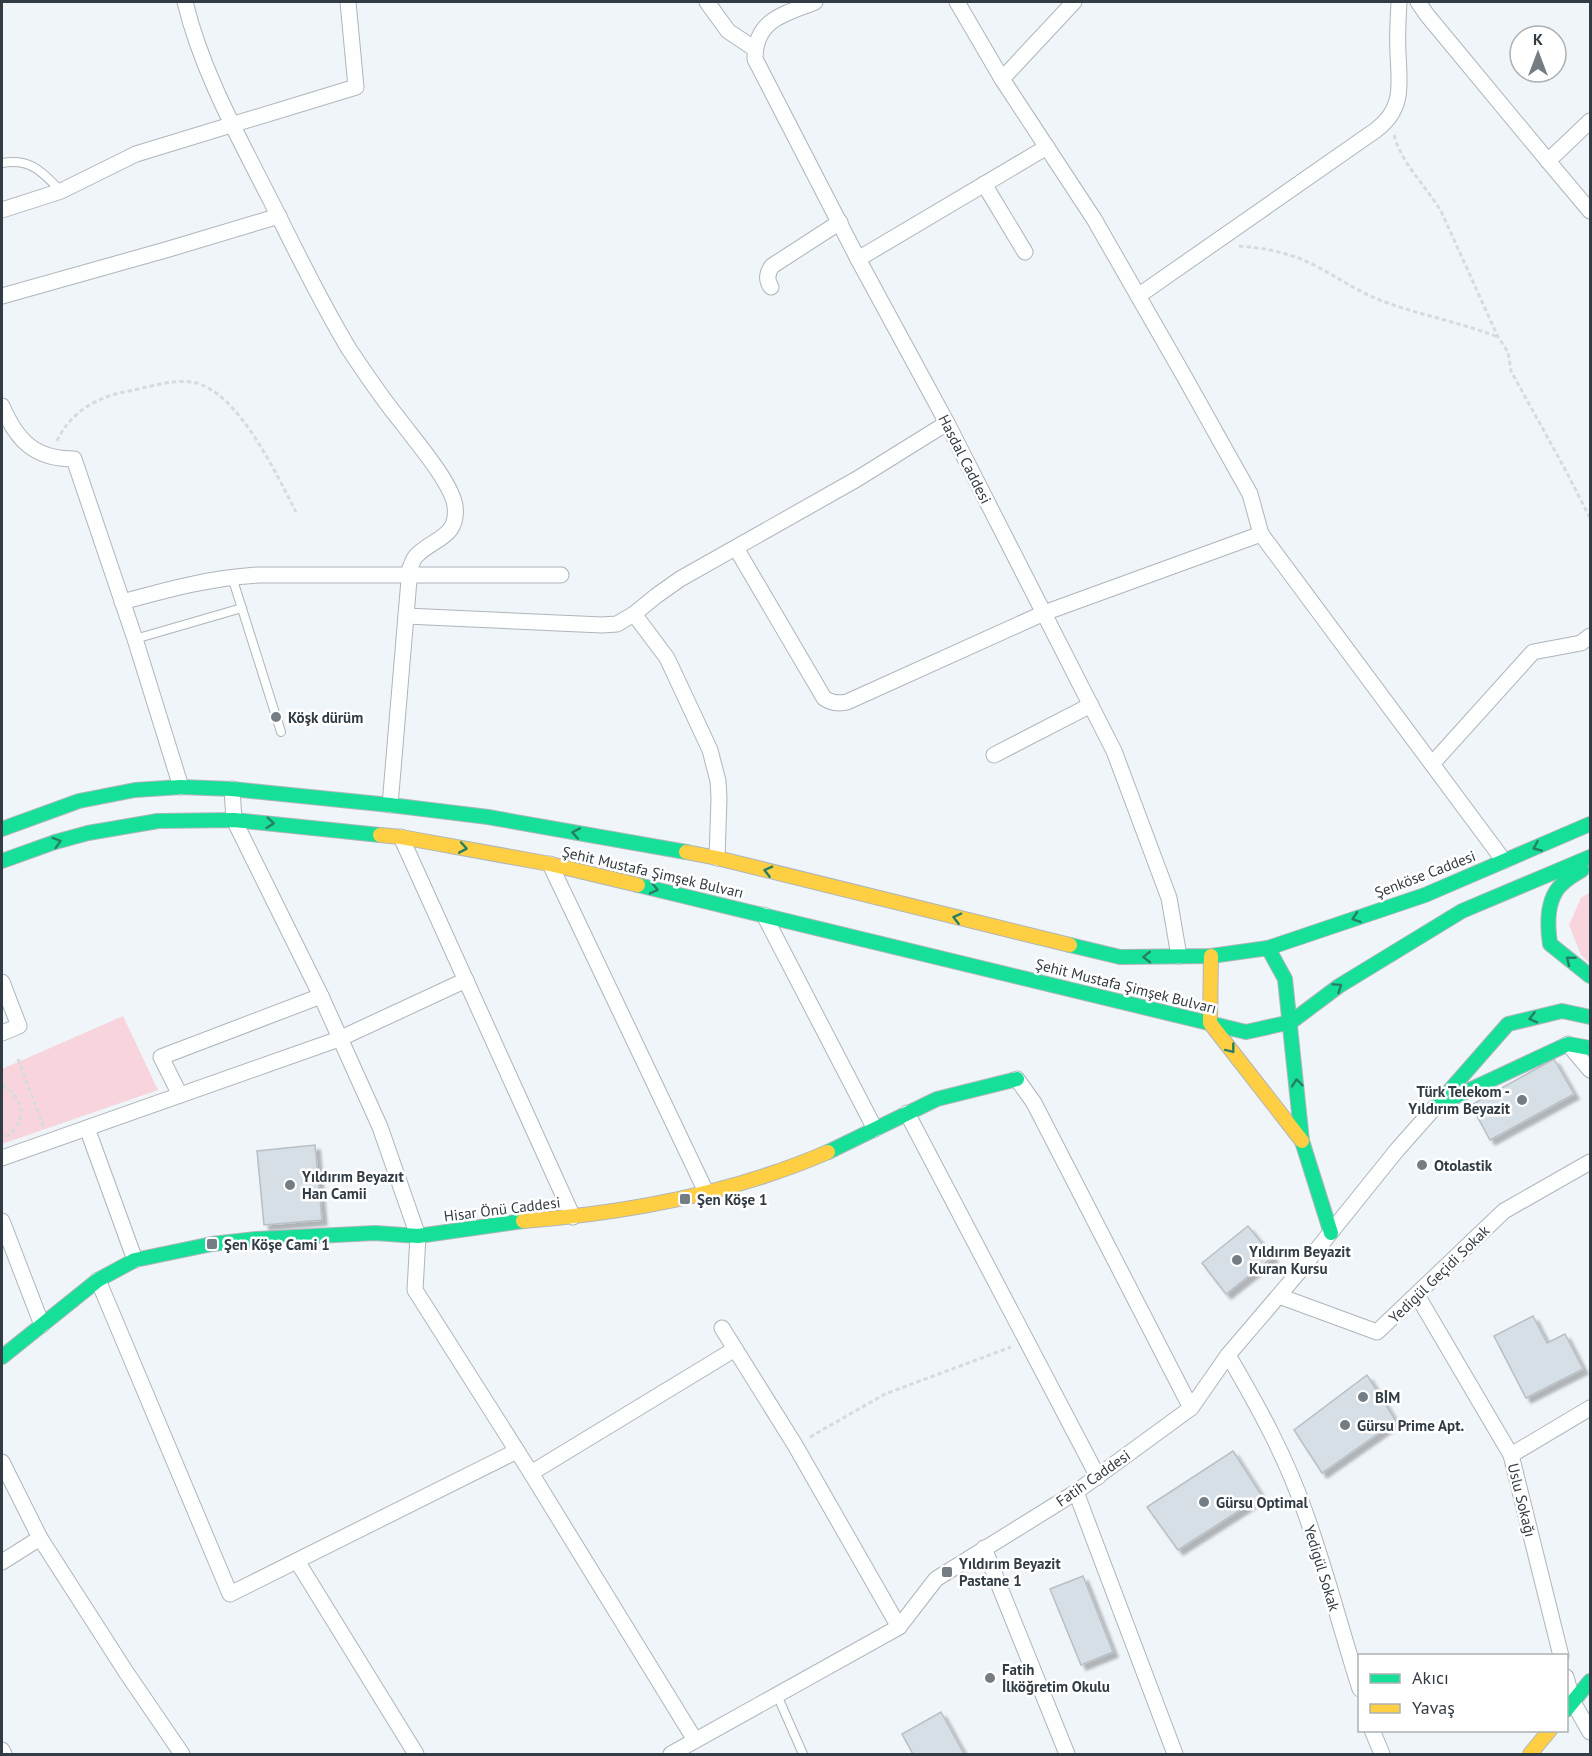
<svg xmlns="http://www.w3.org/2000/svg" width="1592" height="1756" font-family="'PT Sans',sans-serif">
<defs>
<filter id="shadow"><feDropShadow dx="5" dy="5" stdDeviation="1.5" flood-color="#0004"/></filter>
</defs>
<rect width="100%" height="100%" fill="#f0f5fa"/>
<!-- green -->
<g fill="#f8d5dd">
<path d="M1590 892V964L1581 955 1569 925 1581 898Z"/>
<path d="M123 1016 158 1090 2 1144V1069Z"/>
</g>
<!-- building -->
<g fill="#d7dfe6" stroke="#b8bfc5" stroke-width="1.5" filter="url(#shadow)">
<path d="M1554 1059 1574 1094 1490 1140 1471 1105Z"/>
<path d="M315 1145 322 1220 264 1225 257 1151Z"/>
<path d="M1248 1226 1273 1257 1226 1294 1202 1263Z"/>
<path d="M1533 1316 1547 1343 1565 1334 1583 1369 1526 1398 1494 1336Z"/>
<path d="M1367 1375 1396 1421 1322 1473 1294 1430Z"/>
<path d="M1233 1451 1262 1496 1178 1550 1147 1507Z"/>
<path d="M1083 1576 1113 1652 1081 1665 1050 1589Z"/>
<path d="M941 1712 964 1754H913L902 1734Z"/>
</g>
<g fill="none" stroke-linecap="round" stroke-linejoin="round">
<defs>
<g id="lane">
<path d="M2 163C31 158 42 172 61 191"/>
<path d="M232 577 281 732"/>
<path d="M135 639 242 608"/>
<path d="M777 1695 803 1754"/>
</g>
<g id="street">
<path d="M185 2C202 72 238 136 271 201 296 251 320 301 349 349 365 373 381 397 399 419 414 439 452 483 455 506 459 538 433 538 416 556 413 559 412 564 410 568L390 805"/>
<path d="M707 2 728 31 755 49"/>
<path d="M815 2C785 14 755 19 755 59L858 259 947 423 1114 751 1169 898 1179 956"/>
<path d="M957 2 1002 79 1094 219 1184 376 1250 494 1261 534"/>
<path d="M1418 2 1427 15 1548 161"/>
<path d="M1002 79 1074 2"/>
<path d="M1590 121 1548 161 1590 211"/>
<path d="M984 184 1025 252"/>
<path d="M2 210 61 191 136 154 356 87 348 2"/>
<path d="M858 259 1047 147"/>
<path d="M771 287C766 280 767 273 772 266L840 222"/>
<path d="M2 296 169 249 279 216"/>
<path d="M1138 296 1376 130C1405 108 1399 84 1398 53 1397 36 1398 19 1399 2"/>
<path d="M2 406C17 441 35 459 74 459L135 639 181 787"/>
<path d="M736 548 824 698C831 703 838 704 847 702L1044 613 1261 534 1504 861"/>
<path d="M122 602C170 589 210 578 258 575H561"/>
<path d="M634 614 667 658 710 750 718 781 719 798 717 858"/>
<path d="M406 616 602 625 617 624 634 614 656 596 680 579 857 479 947 423"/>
<path d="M994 755 1091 705"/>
<path d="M1432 764 1533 652 1581 643 1590 636"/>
<path d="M232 789 234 820 321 996 380 1127 418 1236 415 1290 531 1473 695 1740"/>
<path d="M401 837 573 1217"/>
<path d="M550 864 707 1194"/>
<path d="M764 915 875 1129"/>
<path d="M2 982 19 1026 2 1033"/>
<path d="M1568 1044 1590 1070"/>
<path d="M1017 1079 1034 1103 1191 1408"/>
<path d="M180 1095 161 1057 321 996"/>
<path d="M907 1113 1098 1477"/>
<path d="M87 1128 135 1260"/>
<path d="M2 1158 339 1039 466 980"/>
<path d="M2 1221 42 1325"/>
<path d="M98 1280 230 1594 517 1451"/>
<path d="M1417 1295 1511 1455 1561 1656"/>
<path d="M1279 1296 1377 1332 1504 1211 1590 1162"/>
<path d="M722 1328 795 1445 899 1627"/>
<path d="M1228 1355C1258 1406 1286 1457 1305 1512 1326 1570 1341 1630 1360 1689"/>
<path d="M1511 1455 1590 1408"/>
<path d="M2 1462 40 1538 126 1672 182 1754"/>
<path d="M531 1473 735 1349"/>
<path d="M1076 1492 1175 1754"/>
<path d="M984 1548 1067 1754"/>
<path d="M297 1561 416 1754"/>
<path d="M2 1562 40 1538"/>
<path d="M1566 1677 1573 1702 1590 1732"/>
<path d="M1372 1730 1382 1754"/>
<path d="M2 1750 4 1754"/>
<path d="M671 1754 899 1627 936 1579 1076 1492 1191 1408 1228 1355 1298 1273 1397 1150 1436 1106"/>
</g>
<g id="fast">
<path d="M2 829 79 801 135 790 181 787 232 789 390 805 488 817 686 852"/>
<path d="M2 861 55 842 88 833 158 821 234 820 380 835"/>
<path d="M1582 870C1575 874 1568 878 1562 884 1546 899 1547 924 1550 944L1590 976"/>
<path d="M638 885 1246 1032 1291 1022"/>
<path d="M1070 945 1120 957 1211 956 1268 948 1285 979 1302 1141 1331 1233"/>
<path d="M1268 948 1425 895 1590 824"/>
<path d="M1291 1022 1339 986 1462 911 1590 857"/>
<path d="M1444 1102 1568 1044 1590 1048"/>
<path d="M1436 1106 1508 1024 1562 1011 1590 1017"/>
<path d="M828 1152 937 1099 1017 1079"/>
<path d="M2 1357 98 1280 135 1260 212 1244 256 1239 375 1233 418 1236 523 1221"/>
<path d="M1566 1710 1590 1681"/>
</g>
<g id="slow">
<path d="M380 835 401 837 550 864 638 885"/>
<path d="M686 852 717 858 1070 945"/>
<path d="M1211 956 1210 1023 1302 1141"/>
<path d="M523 1221C628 1213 731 1194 828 1152"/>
<path d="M1530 1754 1550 1730"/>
</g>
</defs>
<!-- lane casing -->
<use href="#lane" stroke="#aeb5bb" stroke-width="10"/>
<!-- street casing -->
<use href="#street" stroke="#aeb5bb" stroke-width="17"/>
<!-- fast casing -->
<use href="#fast" stroke="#aeb5bb" stroke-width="16"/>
<!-- slow casing -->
<use href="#slow" stroke="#aeb5bb" stroke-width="16"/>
<!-- path -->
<g stroke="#d8dbdc" stroke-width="3" stroke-dasharray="4.5 3" stroke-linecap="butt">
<path d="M1394 135C1402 164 1425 185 1441 211L1498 337 1508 352 1511 371 1566 471 1590 518"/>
<path d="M1239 246C1265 248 1291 253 1314 265 1339 278 1361 294 1388 303 1424 316 1462 323 1498 337"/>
<path d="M57 441C70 413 95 398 124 392 146 388 171 379 192 382 238 390 276 474 296 512"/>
<path d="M18 1059 44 1128"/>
<path d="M2 1086C26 1095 28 1127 3 1138"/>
<path d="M810 1437 885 1394 1011 1347"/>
</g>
<!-- lane -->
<use href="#lane" stroke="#fdfefe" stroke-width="8"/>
<!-- street -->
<use href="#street" stroke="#fdfefe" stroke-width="15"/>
<!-- fast -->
<use href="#fast" stroke="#16e098" stroke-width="14"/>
<!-- slow -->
<use href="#slow" stroke="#ffcf43" stroke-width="14"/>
</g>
<!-- one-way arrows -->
<defs><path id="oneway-chevron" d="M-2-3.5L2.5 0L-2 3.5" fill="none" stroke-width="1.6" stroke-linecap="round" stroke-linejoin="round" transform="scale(1.5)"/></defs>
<g stroke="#277e66">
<use href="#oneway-chevron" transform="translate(270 823) rotate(6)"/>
<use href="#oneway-chevron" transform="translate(576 833) rotate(-170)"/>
<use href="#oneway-chevron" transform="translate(57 842) rotate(-17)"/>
<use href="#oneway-chevron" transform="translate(1537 847) rotate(157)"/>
<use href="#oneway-chevron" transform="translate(463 848) rotate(10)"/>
<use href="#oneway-chevron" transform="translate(768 871) rotate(-166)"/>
<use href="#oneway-chevron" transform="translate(654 889) rotate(13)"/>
<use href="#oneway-chevron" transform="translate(957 918) rotate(-166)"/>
<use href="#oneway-chevron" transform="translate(1356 918) rotate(161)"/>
<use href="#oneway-chevron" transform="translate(1147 957) rotate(179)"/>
<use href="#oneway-chevron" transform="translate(1570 960) rotate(-142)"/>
<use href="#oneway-chevron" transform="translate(1338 987) rotate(-34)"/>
<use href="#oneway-chevron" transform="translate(1533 1018) rotate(166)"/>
<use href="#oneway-chevron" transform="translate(1231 1049) rotate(52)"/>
<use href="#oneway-chevron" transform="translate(1297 1083) rotate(-95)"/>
</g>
<!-- markers -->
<g fill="#747d84" stroke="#fff" stroke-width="2">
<circle cx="276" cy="717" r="6"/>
<circle cx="1522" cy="1100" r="6"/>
<circle cx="1422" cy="1165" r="6"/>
<circle cx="290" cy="1185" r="6"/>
<rect x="679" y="1193" width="12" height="12" rx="3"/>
<rect x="206" y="1238" width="12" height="12" rx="3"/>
<circle cx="1237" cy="1260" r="6"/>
<circle cx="1363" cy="1397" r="6"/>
<circle cx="1345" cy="1425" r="6"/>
<circle cx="1204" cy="1502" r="6"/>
<rect x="941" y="1566" width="12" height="12" rx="3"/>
<circle cx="990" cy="1678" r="6"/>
</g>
<g text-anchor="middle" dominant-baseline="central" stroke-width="5" stroke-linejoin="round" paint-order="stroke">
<!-- street labels -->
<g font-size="15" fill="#323c44" stroke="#fff">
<text transform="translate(965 459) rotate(63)">Hasdal Caddesi</text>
<text transform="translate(653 872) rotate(13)">Şehit Mustafa Şimşek Bulvarı</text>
<text transform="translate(1425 874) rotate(-21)">Şenköse Caddesi</text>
<text transform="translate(1126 986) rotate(14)">Şehit Mustafa Şimşek Bulvarı</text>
<text transform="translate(502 1209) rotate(-7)">Hisar Önü Caddesi</text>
<text transform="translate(1439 1274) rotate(-44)">Yedigül Geçidi Sokak</text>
<text transform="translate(1093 1478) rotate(-35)">Fatih Caddesi</text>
<text transform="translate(1522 1500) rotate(76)">Uslu Sokağı</text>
<text transform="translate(1322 1568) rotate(73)">Yedigül Sokak</text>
</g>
<!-- poi labels -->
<g font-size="15" font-weight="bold" fill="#323c44" stroke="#fff" text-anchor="start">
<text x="288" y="717">Köşk dürüm</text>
<text x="1510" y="1091" text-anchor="end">Türk Telekom -<tspan x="1510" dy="17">Yıldırım Beyazit</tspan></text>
<text x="1434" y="1165">Otolastik</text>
<text x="302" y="1176">Yıldırım Beyazıt<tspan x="302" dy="17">Han Camii</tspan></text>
<text x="697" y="1199">Şen Köşe 1</text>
<text x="224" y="1244">Şen Köşe Cami 1</text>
<text x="1249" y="1251">Yıldırım Beyazit<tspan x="1249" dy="17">Kuran Kursu</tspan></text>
<text x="1375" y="1397">BİM</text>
<text x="1357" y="1425">Gürsu Prime Apt.</text>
<text x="1216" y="1502">Gürsu Optimal</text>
<text x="959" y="1563">Yıldırım Beyazit<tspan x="959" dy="17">Pastane 1</tspan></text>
<text x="1002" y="1669">Fatih<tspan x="1002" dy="17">İlköğretim Okulu</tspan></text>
</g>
</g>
<!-- border -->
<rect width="1592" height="1756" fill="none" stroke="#323c44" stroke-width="6"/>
<!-- legend -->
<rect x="1358" y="1654" width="210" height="78" fill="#ffffff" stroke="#adb1b4" stroke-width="1.5"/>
<rect x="1370" y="1674" width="30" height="9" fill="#16e098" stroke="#adb1b4" stroke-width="1.5"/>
<text x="1412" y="1684" font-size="18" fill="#323c44">Akıcı</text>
<rect x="1370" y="1704" width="30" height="9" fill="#ffcf43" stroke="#adb1b4" stroke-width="1.5"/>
<text x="1412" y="1714" font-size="18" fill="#323c44">Yavaş</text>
<!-- north arrow -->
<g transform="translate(1538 54)"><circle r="28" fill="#ffffff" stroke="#adb1b4" stroke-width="1.5"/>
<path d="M0-4.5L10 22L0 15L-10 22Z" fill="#747d84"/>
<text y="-9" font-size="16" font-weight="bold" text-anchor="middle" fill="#323c44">K</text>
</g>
</svg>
